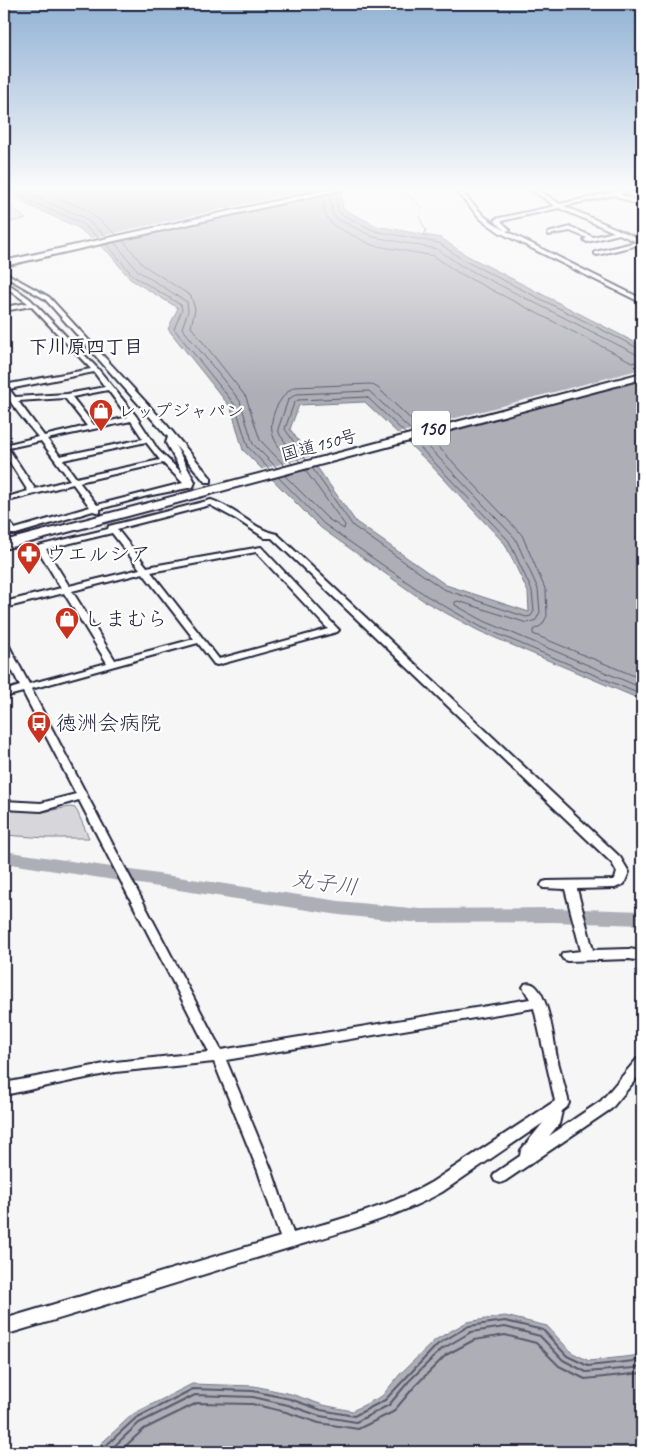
<svg xmlns="http://www.w3.org/2000/svg" width="646" height="1456" font-family="Caveat,'Klee One',sans-serif">
<rect width="100%" height="100%" fill="#f6f6f7"/>
<filter id="ink" filterUnits="userSpaceOnUse"><feTurbulence type="fractalNoise" baseFrequency=".02" numOctaves="2"/><feDisplacementMap in="SourceGraphic" scale="10" xChannelSelector="R" yChannelSelector="G"/><feConvolveMatrix kernelMatrix="1 2 1 2 8 2 1 2 1" color-interpolation-filters="sRGB"/></filter>
<g filter="url(#ink)">
<!-- green -->
<g fill="#d7d7db" stroke="#7c7c8b">
<path d="M4 200 26 219 4 223Z"/>
<path d="M70 807 75 808 77 811 89 838H47L4 835V809L42 812Z"/>
</g>
<!-- water -->
<g fill="#aeaeb7" stroke="#767685" fill-rule="evenodd">
<path d="M9 189H340L343 209 377 226 441 238 466 255 642 346V700L479 631 424 601 321 528 243 450 231 408 168 329 178 308 130 279 109 253 77 227 27 205ZM365 402 428 462 505 544 528 592 529 612 446 585 356 522 290 429 299 405Z"/>
<path d="M505 1316 547 1326 571 1352 589 1361 633 1356 642 1353V1452H92L133 1414 192 1384 254 1386 291 1394 323 1405 352 1411 382 1396 401 1373 435 1340 467 1322Z"/>
</g>
<!-- pier -->
<g fill="#f6f6f7">
<path d="M313 189 343 191 96 246 88 239Z"/>
<path d="M642 369V380L405 443 395 434Z"/>
<path d="M312 456 320 466 269 480 259 470Z"/>
</g>
<g fill="none" stroke-linecap="round" stroke-linejoin="round">
<!-- shore-far1 -->
<g stroke="#5a5a6d" stroke-width="1">
<path d="M16 189 29 201 80 222 100 239"/>
<path d="M25 189 33 196 83 217 107 237"/>
<path d="M37 189 87 210 117 235"/>
<path d="M336 192 338 210 341 214 375 231 439 243 463 260 642 350"/>
<path d="M330 194 332 213 337 219 374 237 437 249 460 265 642 357"/>
<path d="M322 195 325 215 334 226 372 245 434 256 457 272 632 362 642 364"/>
<path d="M123 240 143 265 191 296 195 309 191 327 246 397 260 440 285 466"/>
<path d="M114 242 138 271 187 302 188 311 182 328 240 401 253 444 277 468"/>
<path d="M107 244 133 276 181 305 182 310 174 329 235 405 248 447 270 470"/>
<path d="M429 437 522 535 546 591 547 616 542 625 533 630V634L642 679"/>
<path d="M421 439 515 538 538 589 540 612 536 620 527 623 458 601 455 602V605L484 621 642 688"/>
<path d="M306 460 285 429 294 403 298 400 367 397 406 434"/>
<path d="M300 462 280 435 278 429 288 400 296 394 369 391 413 432"/>
<path d="M292 464C286 456 278 448 274 438 266 421 279 396 294 387L371 384 378 388 422 430"/>
<path d="M312 468 353 526 443 589 526 617 531 616 534 611 532 591 509 541 414 441"/>
<path d="M285 476 328 519 344 529 345 525 305 470"/>
<path d="M278 477 324 524 427 596 481 627 642 695"/>
</g>
<!-- shore -->
<g stroke="#5a5a6d" stroke-width="2">
<path d="M99 1452 136 1418 193 1389 253 1391 290 1399 321 1410 354 1416 385 1400 438 1344 469 1326 505 1321 543 1330 567 1356 588 1366 634 1361 642 1358"/>
<path d="M108 1452 139 1423 195 1395 253 1397 288 1405 320 1416 356 1422 389 1405 409 1381 442 1349 471 1332 505 1327 540 1336 563 1360 586 1372 634 1368 642 1365"/>
<path d="M119 1452 144 1429 197 1403 252 1404 286 1412 319 1423 358 1429 393 1412 415 1386 446 1355 474 1340 505 1335 536 1343 559 1366 585 1379 642 1373"/>
</g>
<!-- stream -->
<path stroke="#767685" stroke-width="1" d="M403 189V193L409 195 421 207 419 217 426 230 424 236 427 237"/>
<!-- river -->
<path fill="#aeaeb7" fill-rule="evenodd" d="M4 851 339 901 420 909 553 908 642 911V925L553 922 420 923 339 915 4 863Z"/>
<!-- minor-tunnel-far1 -->
<g stroke="#ccccd1" stroke-width="7" stroke-dasharray="7 4" stroke-linecap="butt">
<path d="M190 485 206 499"/>
<path d="M97 511 108 523"/>
</g>
<!-- minor-tunnel -->
<path stroke="#ccccd1" stroke-width="9" stroke-dasharray="9 4.5" stroke-linecap="butt" d="M107 522 109 525"/>
<defs>
<g id="minor">
<path d="M454 189H459L485 217 505 231 495 221V219L555 206 531 189H537L560 204 628 189H638L620 194 642 203V207L614 195 564 206 642 240V244L597 255 595 254V252L637 242 619 234 587 242 584 240 587 238 570 231 548 235V233L571 227 593 237 614 232 559 208 501 221 510 230 506 231 642 299V303L499 232 481 219Z"/>
<path d="M4 272 49 297 165 423 211 478V482H205L175 445 195 482 193 487 147 496 100 509V513L93 511 16 534H10L4 526V519H7L15 529 90 507 73 484 4 502V498L28 491 4 453V445L38 437C29 425 4 399 4 385L91 369 31 306 4 311V307L28 303 4 286V281L30 299 98 369 136 416 158 450 183 474 166 443 168 437 159 427 45 299 4 276ZM94 372 105 387 67 394 15 397 9 389ZM108 390 128 417 94 425 72 397ZM65 398 87 426 44 436 18 401ZM131 421 143 439 60 456 47 439ZM41 441 70 480 35 489 8 448ZM146 442 160 460 76 478 63 460ZM163 463 183 483 97 505 79 482Z"/>
<path d="M211 500C234 507 254 530 277 534L620 857 629 872 624 884 615 888 577 889 593 950 629 949 642 951V961L629 959 567 961 563 959 561 956 563 953 581 951 565 889 543 888 541 885 543 882 547 881 613 880 615 879 617 872 612 863 272 538H265L236 519 210 505 117 529 147 567 261 547 337 628 339 630 337 632 217 665 214 664 198 643 31 689 221 1050 530 999 523 987 525 984C547 976 554 1043 557 1058 561 1073 565 1088 569 1103L567 1107 562 1111 559 1124 549 1136 601 1101 637 1059 642 1058V1072L611 1109 505 1181 500 1183 495 1181 493 1177 495 1173 520 1156 521 1150 543 1123 442 1192C388 1222 326 1236 269 1254 180 1282 93 1309 4 1335V1319L280 1237 258 1171 214 1062 115 1072 4 1095V1083L115 1062 209 1052 79 800 41 811 4 809V801L41 803 76 794 23 692 4 697V691L20 686 4 654V643L9 646 29 684 107 663 64 593 4 608V602L61 588 37 548 38 546 108 529 109 526ZM112 533 140 569 69 586 46 549ZM256 552 328 629 219 659 151 572ZM143 573 194 639 115 660 72 591ZM534 1008 555 1101 432 1182C389 1207 341 1219 293 1233L272 1171 226 1060Z"/>
</g>
<g id="highway">
<path d="M330 189H345L4 266V261Z"/>
<path d="M642 373V379L4 549V541Z"/>
</g>
</defs>
<!-- minor casing -->
<use href="#minor" stroke="#22223b" stroke-width="4"/>
<!-- highway casing -->
<use href="#highway" stroke="#22223b" stroke-width="4"/>
<!-- minor -->
<use href="#minor" fill="#fff" fill-rule="evenodd"/>
<!-- highway -->
<use href="#highway" fill="#fff" fill-rule="evenodd"/>
</g>
</g>
<!-- sky -->
<linearGradient id="sky" x2="0" y2="1"><stop stop-color="#91b2d4"/><stop offset="0.48" stop-color="#fbfbfb"/><stop offset="1" stop-color="#fbfbfb" stop-opacity="0"/></linearGradient>
<rect width="646" height="393" fill="url(#sky)"/>
<!-- icons -->
<defs>
<symbol id="shop-pin" viewBox="-11 -11 22 30"><path d="M0 17L-7.5 6A9.5 9.5 0 1 1 7.5 6Z" fill="#c8321e" stroke="#fff"/><path d="M-5-2.5h2.3a2.7 3.5 0 0 1 5.4 0H5L5.5 6h-11ZM-1.5-2.5h3a1.5 2.3 0 0 0-3 0Z" fill="#fff"/></symbol>
<symbol id="pharmacy-pin" viewBox="-11 -11 22 30"><path d="M0 17L-7.5 6A9.5 9.5 0 1 1 7.5 6Z" fill="#c8321e" stroke="#fff"/><path d="M-2-6h4v4h4v4h-4v4h-4v-4h-4v-4h4Z" fill="#fff"/></symbol>
<symbol id="bus-pin" viewBox="-11 -11 22 30"><path d="M0 17L-7.5 6A9.5 9.5 0 1 1 7.5 6Z" fill="#c8321e" stroke="#fff"/><path d="M-5-6H5V4H4V6H2V4H-2V6H-4V4H-5ZM-3.5-4V0h7V-4ZM-3.5 1.2v1.5H-2V1.2ZM2 1.2v1.5H3.5V1.2Z" fill="#fff"/></symbol>
</defs>
<g fill-rule="evenodd">
<use href="#shop-pin" x="87" y="397" width="28" height="38"/>
<use href="#pharmacy-pin" x="15" y="540" width="28" height="38"/>
<use href="#shop-pin" x="53" y="605" width="28" height="38"/>
<use href="#bus-pin" x="25" y="709" width="28" height="38"/>
</g>
<g text-anchor="middle" dominant-baseline="central" stroke-width="4.5" stroke-linejoin="round" paint-order="stroke">
<!-- far-poi labels -->
<g font-size="18" fill="#22223b" stroke="#fff" text-anchor="start">
<text x="118" y="411">レップジャパン</text>
</g>
<!-- far-street labels -->
<g font-size="18" fill="#22223b" stroke="#fff">
<text transform="translate(319 445) rotate(-15)">国道150号</text>
</g>
<!-- far-neighbourhood labels -->
<g font-size="19" font-weight="bold" fill="#22223b" stroke="#fff">
<text x="86" y="347">下川原四丁目</text>
</g>
<!-- shield labels -->
<rect fill="#fff" stroke="#646476" stroke-width="1" x="412" y="410.5" width="38" height="35" rx="4"/>
<g font-size="20" font-weight="bold" fill="#22223b">
<text x="431" y="428">150</text>
</g>
<!-- poi labels -->
<g font-size="21" fill="#22223b" stroke="#fff" text-anchor="start">
<text x="46" y="554">ウエルシア</text>
<text x="84" y="619">しまむら</text>
<text x="56" y="723">徳洲会病院</text>
</g>
<!-- water labels -->
<g font-size="22" font-style="italic" fill="#5a5a6d" stroke="#fff">
<text transform="translate(325 883) rotate(8)">丸子川</text>
</g>
</g>
<!-- margin -->
<rect width="646" height="1456" fill="none" stroke="#fff" stroke-width="20"/>
<rect x="10" y="10" width="626" height="1436" fill="none" stroke="#22223b" stroke-width="2" filter="url(#ink)"/>
</svg>
